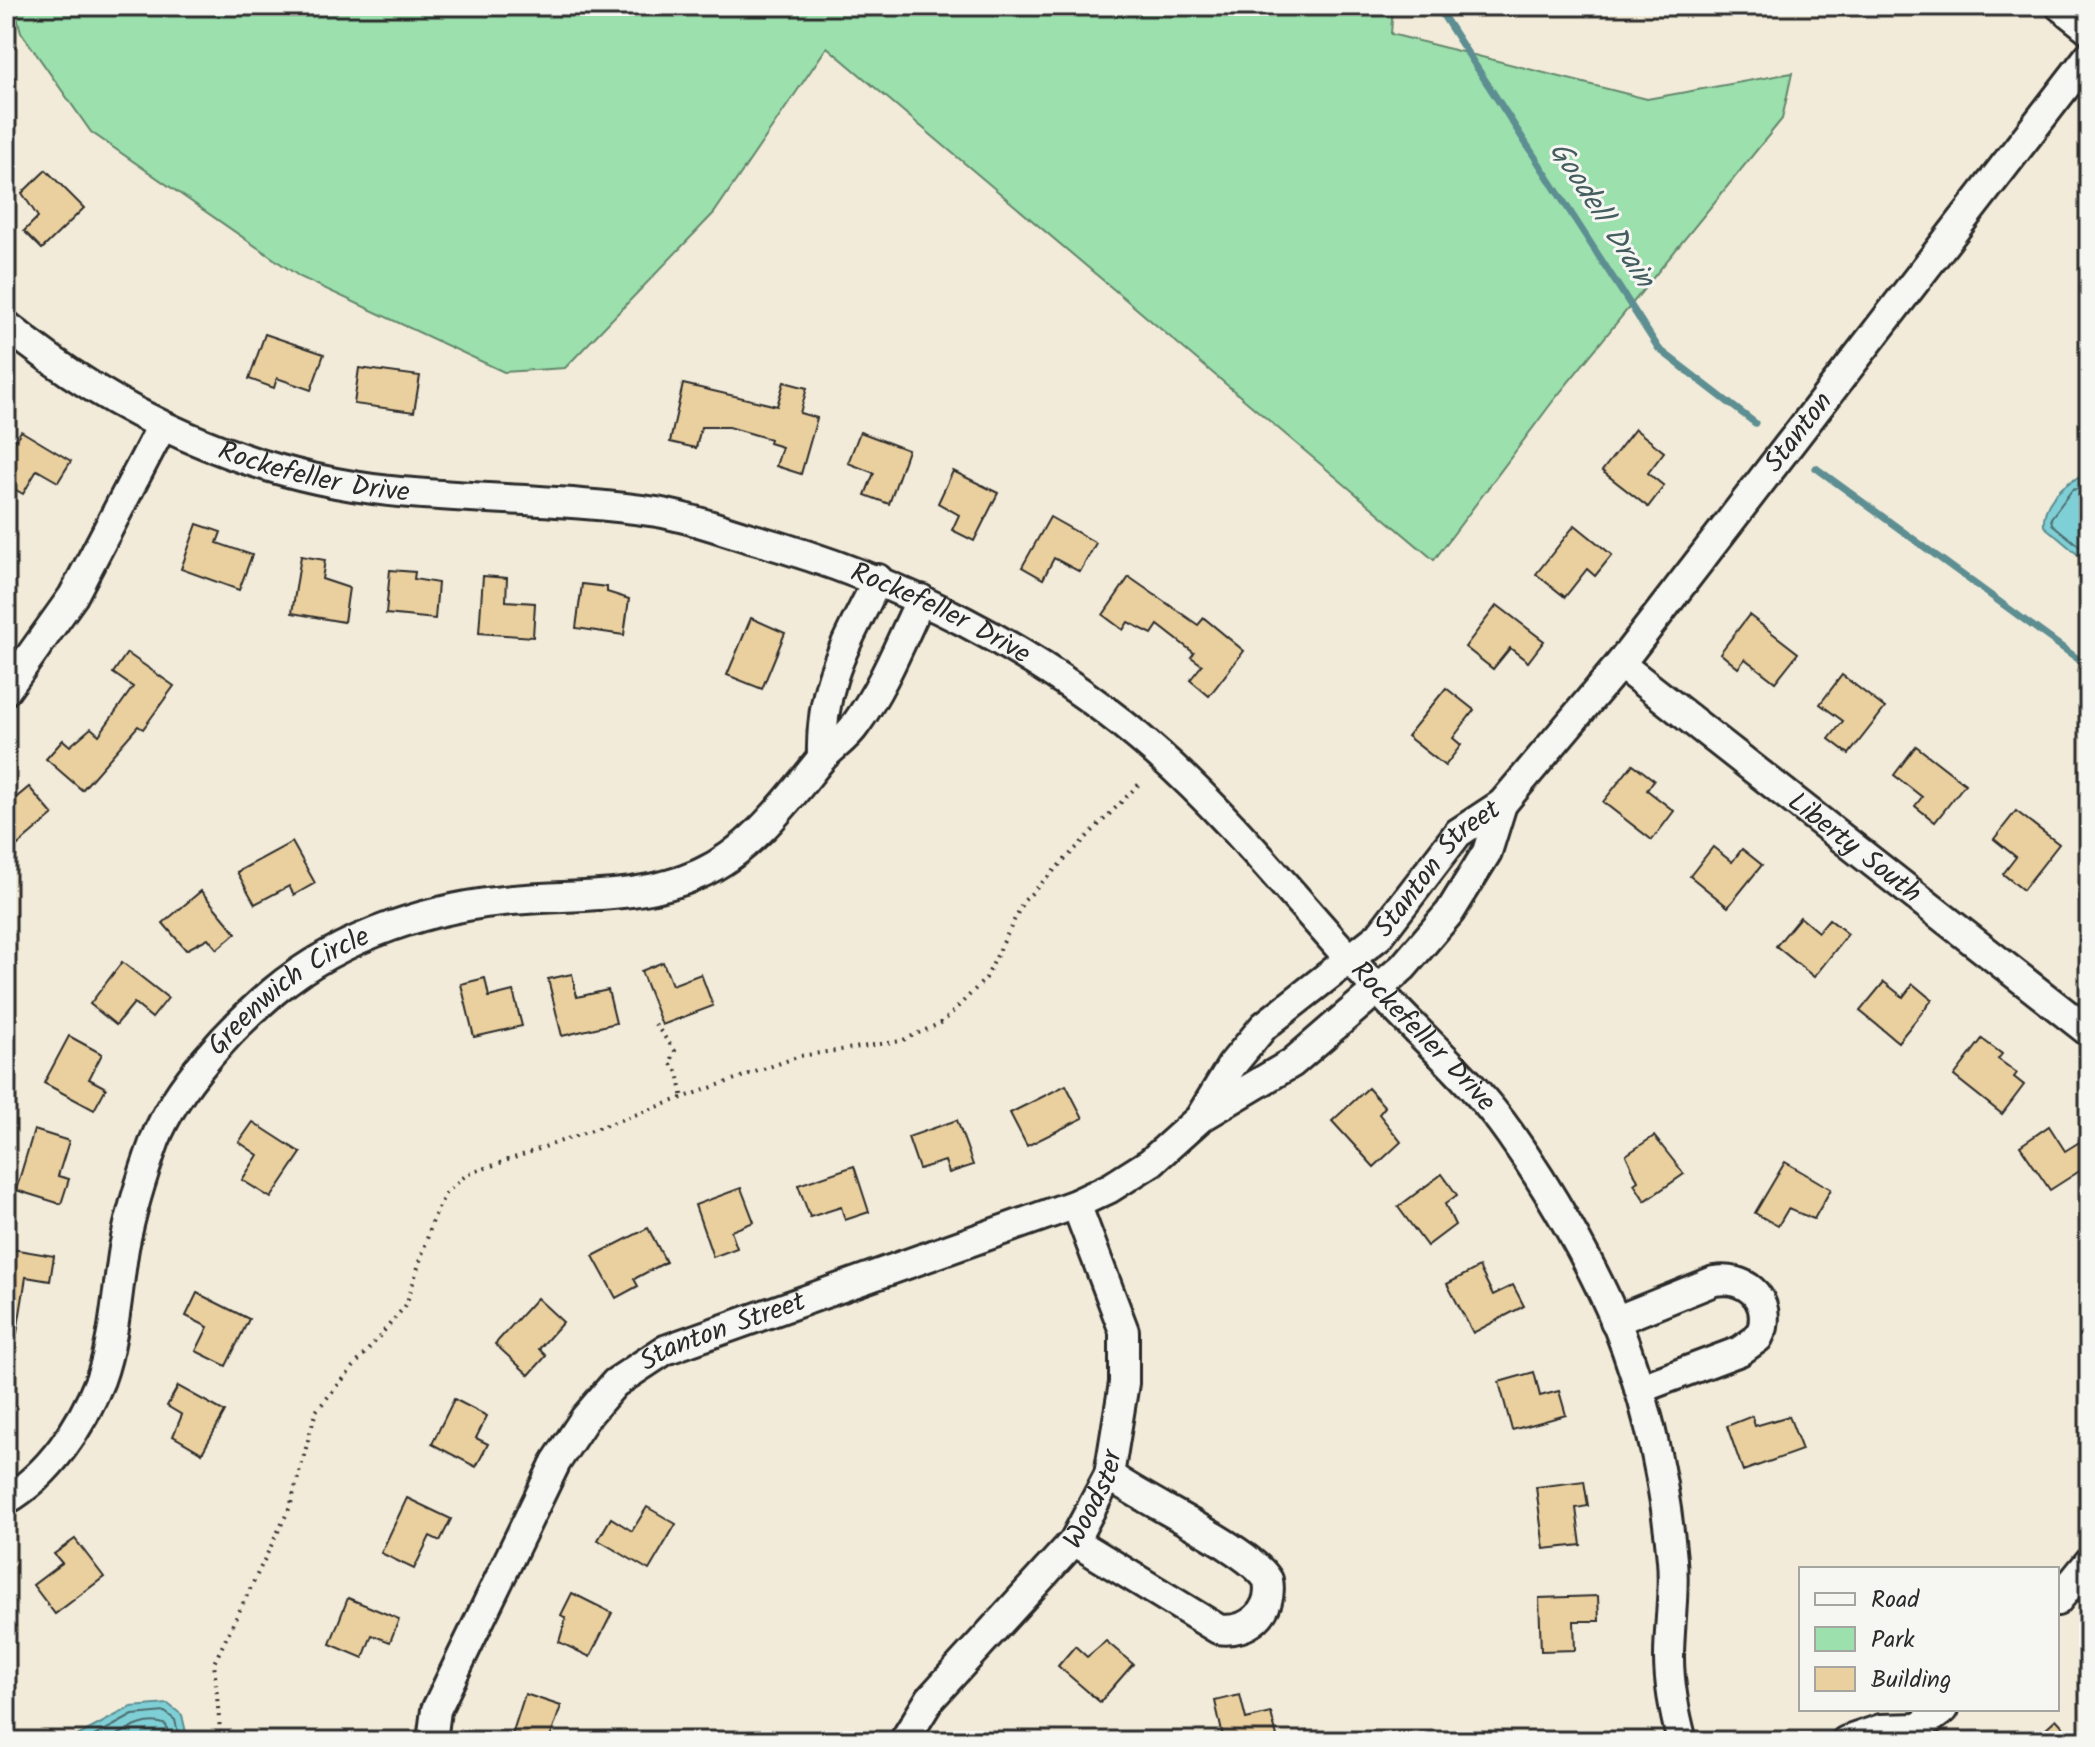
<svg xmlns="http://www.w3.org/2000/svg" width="2095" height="1747" font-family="Kalam,sans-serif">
<rect width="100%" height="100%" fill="#f2ebd9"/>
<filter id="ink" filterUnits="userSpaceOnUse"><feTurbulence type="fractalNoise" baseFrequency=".0125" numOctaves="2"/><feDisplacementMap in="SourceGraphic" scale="16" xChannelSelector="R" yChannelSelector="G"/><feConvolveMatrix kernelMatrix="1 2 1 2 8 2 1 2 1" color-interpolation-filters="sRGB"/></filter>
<g filter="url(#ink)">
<!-- green -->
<path fill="#9be0ad" stroke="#63866c" stroke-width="2" d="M14 6H1393L1391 34 1647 99 1792 73 1782 119 1553 401 1434 560 827 47 714 213 565 368 504 372 300 277 91 132 21 32Z"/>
<!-- water -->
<g fill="#7fd0d6" stroke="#5d8e92" stroke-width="2">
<path d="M2077 478 2089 479V564L2044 526C2042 506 2059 487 2077 478Z"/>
<path d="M168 1704 182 1715 188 1741H68L131 1707Z"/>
</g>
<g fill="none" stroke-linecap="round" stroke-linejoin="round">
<!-- shore -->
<g stroke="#4d6d6f" stroke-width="2">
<path d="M2089 486 2072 490 2051 518 2052 524 2089 554"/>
<path d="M85 1741 133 1715 165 1712 175 1720 180 1741"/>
<path d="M106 1741C124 1732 146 1716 166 1725L170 1741"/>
</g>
<!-- stream -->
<g stroke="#5d8e92" stroke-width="7">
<path d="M1437 6 1659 349 1755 423"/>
<path d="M1816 468 2089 667"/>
</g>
</g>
<!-- building -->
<g fill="#ead09f" stroke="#2b2b2b" stroke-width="2">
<path d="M46 170 84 208 42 249 24 231 38 217 22 193Z"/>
<path d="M265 334 324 354 311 390 277 378 274 388 249 379Z"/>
<path d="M359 368 420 376 414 412 354 404Z"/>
<path d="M784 382 807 388 800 413 817 418 801 474 776 466 782 447 769 443 770 439 729 427H701L696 448 670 442 683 384 777 406Z"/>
<path d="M1635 429 1664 452 1648 473 1664 486 1648 507 1602 471Z"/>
<path d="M21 431 71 461 58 482 37 470 23 494 6 484V456Z"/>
<path d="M860 432 908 450 889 504 865 495 874 473 848 463Z"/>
<path d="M953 471 998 493 974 541 952 530 959 515 938 503Z"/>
<path d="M1050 517 1096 543 1080 572 1054 558 1043 579 1022 567Z"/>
<path d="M197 524 221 532 217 543 252 555 239 590 181 569Z"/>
<path d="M1575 525 1612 555 1595 576 1587 569 1565 597 1536 574Z"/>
<path d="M301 556 325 560 322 579 349 588 344 622 292 613Z"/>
<path d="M390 570 415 572 414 579 438 583 435 619 386 614Z"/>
<path d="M483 576 507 578 506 601 535 603 533 637 479 633Z"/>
<path d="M1129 577 1198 625 1204 618 1244 651 1209 696 1190 680 1202 665 1191 657 1194 653 1158 625 1152 634 1128 622 1123 630 1103 615Z"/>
<path d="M582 584 607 587V592L629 599 624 635 576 628Z"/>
<path d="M1497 605 1544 641 1528 662 1510 648 1493 669 1465 647Z"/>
<path d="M1749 615 1798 653 1775 682 1745 659 1738 668 1720 653Z"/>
<path d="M751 618 785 633 762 689 727 675Z"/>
<path d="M127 653 174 686 143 729 138 726 82 790 46 759 63 740 70 746 91 728 99 735 133 687 113 673Z"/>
<path d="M1842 675 1885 708 1849 754 1829 739 1843 721 1820 704Z"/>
<path d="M1446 688 1474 710 1453 738 1461 745 1445 766 1407 736Z"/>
<path d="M1916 746 1965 784 1935 822 1915 806 1922 797 1894 775Z"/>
<path d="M1633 764 1654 780 1647 790 1674 811 1652 840 1603 802Z"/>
<path d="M29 787 53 815 6 855V806Z"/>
<path d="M2016 811 2059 844 2023 890 2003 874 2016 857 1994 839Z"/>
<path d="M292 842 315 883 294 895 289 886 255 904 237 872Z"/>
<path d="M1713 847 1732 862 1742 849 1762 865 1728 907 1690 876Z"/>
<path d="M201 891 236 933 217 949 208 938 186 950 163 923Z"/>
<path d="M1800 917 1818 932 1829 919 1848 934 1814 977 1776 946Z"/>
<path d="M122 962 168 998 152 1018 134 1003 116 1025 90 1004Z"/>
<path d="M663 962 672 985 701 974 713 1006 662 1025 641 971Z"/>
<path d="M572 974 577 997 608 990 616 1023 562 1036 548 979Z"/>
<path d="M485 978 489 997 513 991 522 1026 474 1037 461 984Z"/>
<path d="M1884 982 1903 997 1913 984 1932 1000 1898 1042 1860 1011Z"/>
<path d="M69 1036 102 1054 89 1079 106 1088 94 1110 44 1083Z"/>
<path d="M1982 1039 2002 1054 1998 1059 2017 1073 2014 1077 2024 1085 2002 1114 1954 1076Z"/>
<path d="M1066 1085 1083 1118 1027 1146 1010 1113Z"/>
<path d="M1368 1088 1385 1107 1379 1114 1401 1142 1374 1167 1332 1121Z"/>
<path d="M957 1120 973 1165 949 1173 945 1161 919 1169 908 1137Z"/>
<path d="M253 1122 301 1153 271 1198 242 1180 258 1155 239 1142Z"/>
<path d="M2049 1126 2065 1151 2089 1136V1165L2050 1190 2020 1146Z"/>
<path d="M34 1130 69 1141 58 1176 69 1179 61 1204 16 1190Z"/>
<path d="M1654 1136 1684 1174 1645 1201 1634 1184 1638 1181 1626 1155Z"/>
<path d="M1785 1162 1831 1189 1814 1219 1788 1209 1778 1226 1755 1213Z"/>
<path d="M854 1166 869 1212 845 1220 841 1207 810 1217 798 1185Z"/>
<path d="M1442 1174 1457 1195 1445 1204 1455 1225 1427 1246 1398 1207Z"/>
<path d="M741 1188 754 1222 731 1231 737 1248 713 1257 695 1205Z"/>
<path d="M648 1228 666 1262 634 1279 638 1286 616 1298 593 1256Z"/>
<path d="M6 1248 54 1256 50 1281 26 1277 17 1333 6 1332Z"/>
<path d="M1479 1267 1493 1295 1513 1285 1524 1306 1473 1333 1447 1284Z"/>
<path d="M197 1293 249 1319 226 1366 196 1351 208 1327 186 1316Z"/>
<path d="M537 1298 563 1322 539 1349 546 1356 529 1375 495 1344Z"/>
<path d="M1534 1372 1540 1396 1559 1391 1566 1415 1512 1430 1499 1382Z"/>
<path d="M178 1386 225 1412 202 1453 173 1436 182 1415 167 1406Z"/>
<path d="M454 1399 487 1416 476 1438 488 1444 476 1467 432 1444Z"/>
<path d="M1752 1416 1755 1426 1789 1416 1802 1450 1743 1471 1727 1426Z"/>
<path d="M1584 1481 1588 1506 1576 1508 1581 1545 1544 1549 1536 1487Z"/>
<path d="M407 1498 451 1519 440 1541 430 1536 414 1569 381 1553Z"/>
<path d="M647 1507 676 1524 649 1570 598 1540 611 1518 632 1531Z"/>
<path d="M75 1539 104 1577 55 1614 33 1585 62 1563 54 1554Z"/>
<path d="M572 1593 612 1613 590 1657 559 1642 566 1618 561 1615Z"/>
<path d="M1598 1596 1599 1621H1574L1575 1650 1541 1651 1539 1598Z"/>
<path d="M348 1598 399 1619 390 1642 372 1635 363 1658 330 1644Z"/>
<path d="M1106 1641 1133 1664 1100 1702 1058 1666 1075 1646 1087 1657Z"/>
<path d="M525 1694 561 1706 549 1741H510Z"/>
<path d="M1240 1695 1246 1719 1271 1713 1278 1741H1224L1215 1701Z"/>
<path d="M2056 1719 2076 1741H2032Z"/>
</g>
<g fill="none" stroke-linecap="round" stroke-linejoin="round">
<defs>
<g id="minor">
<path d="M2060 6 2089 29"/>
<path id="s1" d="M6 325C115 415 249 476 390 491 479 500 568 499 657 512 688 517 720 529 750 538 898 579 1039 649 1155 751 1237 823 1304 911 1379 991 1422 1038 1473 1081 1510 1134 1549 1189 1591 1262 1617 1324 1646 1398 1665 1481 1672 1560 1675 1592 1669 1625 1669 1657 1669 1684 1675 1715 1682 1741"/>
<path id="s2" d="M1620 664 2089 1032"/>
<path d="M6 690 73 596 162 426"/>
<path d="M822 758C820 682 846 645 878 579"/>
<path id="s3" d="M1202 1114 1232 1065 1264 1026 1379 936 1458 833 1502 804 1620 664 2089 56"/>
<path d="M1615 1321 1714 1281C1743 1276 1769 1295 1763 1327L1758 1338 1740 1351 1639 1389"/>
<path id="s4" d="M6 1500C49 1475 82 1426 100 1380 115 1339 117 1291 124 1248 131 1211 142 1176 155 1140 176 1087 230 1029 273 992 341 935 437 904 526 899 583 895 646 898 699 874 751 851 787 801 821 759 832 747 847 738 856 724 883 687 901 641 921 599"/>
<path d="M1074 1541 1218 1629C1248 1634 1274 1611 1268 1580 1250 1549 1145 1502 1109 1475"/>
<path d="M2057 1601 2089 1562"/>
<path id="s5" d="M432 1741 436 1710 556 1462 585 1418 615 1383 665 1350 1076 1204 1110 1188 1151 1162 1200 1118 1292 1063 1403 967 1450 912 1487 852 1502 804"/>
<path id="s6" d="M904 1741 930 1699 1074 1541 1109 1475 1124 1383V1331L1076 1204"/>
<path d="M1846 1741 1881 1729 1918 1728"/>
<path d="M1909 1741 1918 1728 1944 1709"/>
</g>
</defs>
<!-- minor casing -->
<use href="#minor" stroke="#2b2b2b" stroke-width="34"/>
<!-- path -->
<g stroke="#2b2b2b" stroke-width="4" stroke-dasharray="2 6" stroke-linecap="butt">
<path d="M655 1024 675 1051 670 1063 678 1072 683 1099"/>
<path d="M221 1741 214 1663 290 1507 316 1411 406 1305 434 1217 445 1194 466 1175 800 1056 901 1041 943 1022 986 978 1023 902 1140 783"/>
</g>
<!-- minor -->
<use href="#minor" stroke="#f6f6f2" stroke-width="28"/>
</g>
</g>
<g text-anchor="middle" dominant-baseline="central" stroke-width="6" stroke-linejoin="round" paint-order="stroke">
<!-- street labels -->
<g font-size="28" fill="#2b2b2b" stroke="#f6f6f2">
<text stroke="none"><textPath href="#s3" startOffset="912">Stanton</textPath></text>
<text stroke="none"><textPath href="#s1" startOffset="346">Rockefeller Drive</textPath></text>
<text stroke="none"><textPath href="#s1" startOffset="994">Rockefeller Drive</textPath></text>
<text stroke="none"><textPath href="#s2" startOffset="298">Liberty South</textPath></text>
<text stroke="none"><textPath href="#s3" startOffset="344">Stanton Street</textPath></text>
<text stroke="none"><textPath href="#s4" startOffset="606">Greenwich Circle</textPath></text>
<text stroke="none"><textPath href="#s1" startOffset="1642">Rockefeller Drive</textPath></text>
<text stroke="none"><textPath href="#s5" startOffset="526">Stanton Street</textPath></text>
<text stroke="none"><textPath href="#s6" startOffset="310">Woodster</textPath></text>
</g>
<!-- water labels -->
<g font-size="30" font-style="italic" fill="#445d5e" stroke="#f6f6f2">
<text transform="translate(1601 215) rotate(57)">Goodell Drain</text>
</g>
</g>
<!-- margin -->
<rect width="2095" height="1747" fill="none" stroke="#f6f6f2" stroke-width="32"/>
<rect x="16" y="16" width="2063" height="1715" fill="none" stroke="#2b2b2b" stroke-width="3" filter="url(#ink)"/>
<!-- legend -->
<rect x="1799" y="1567" width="260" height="144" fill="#f6f6f2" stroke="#a5a5a2" stroke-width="2"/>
<rect x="1815" y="1593" width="40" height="12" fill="#f6f6f2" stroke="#a5a5a2" stroke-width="2"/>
<text x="1871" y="1607" font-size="24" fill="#2b2b2b">Road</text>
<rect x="1815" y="1627" width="40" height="24" fill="#9be0ad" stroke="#a5a5a2" stroke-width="2"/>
<text x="1871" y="1647" font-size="24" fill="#2b2b2b">Park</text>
<rect x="1815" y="1667" width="40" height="24" fill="#ead09f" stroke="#a5a5a2" stroke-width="2"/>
<text x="1871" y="1687" font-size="24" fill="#2b2b2b">Building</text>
</svg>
